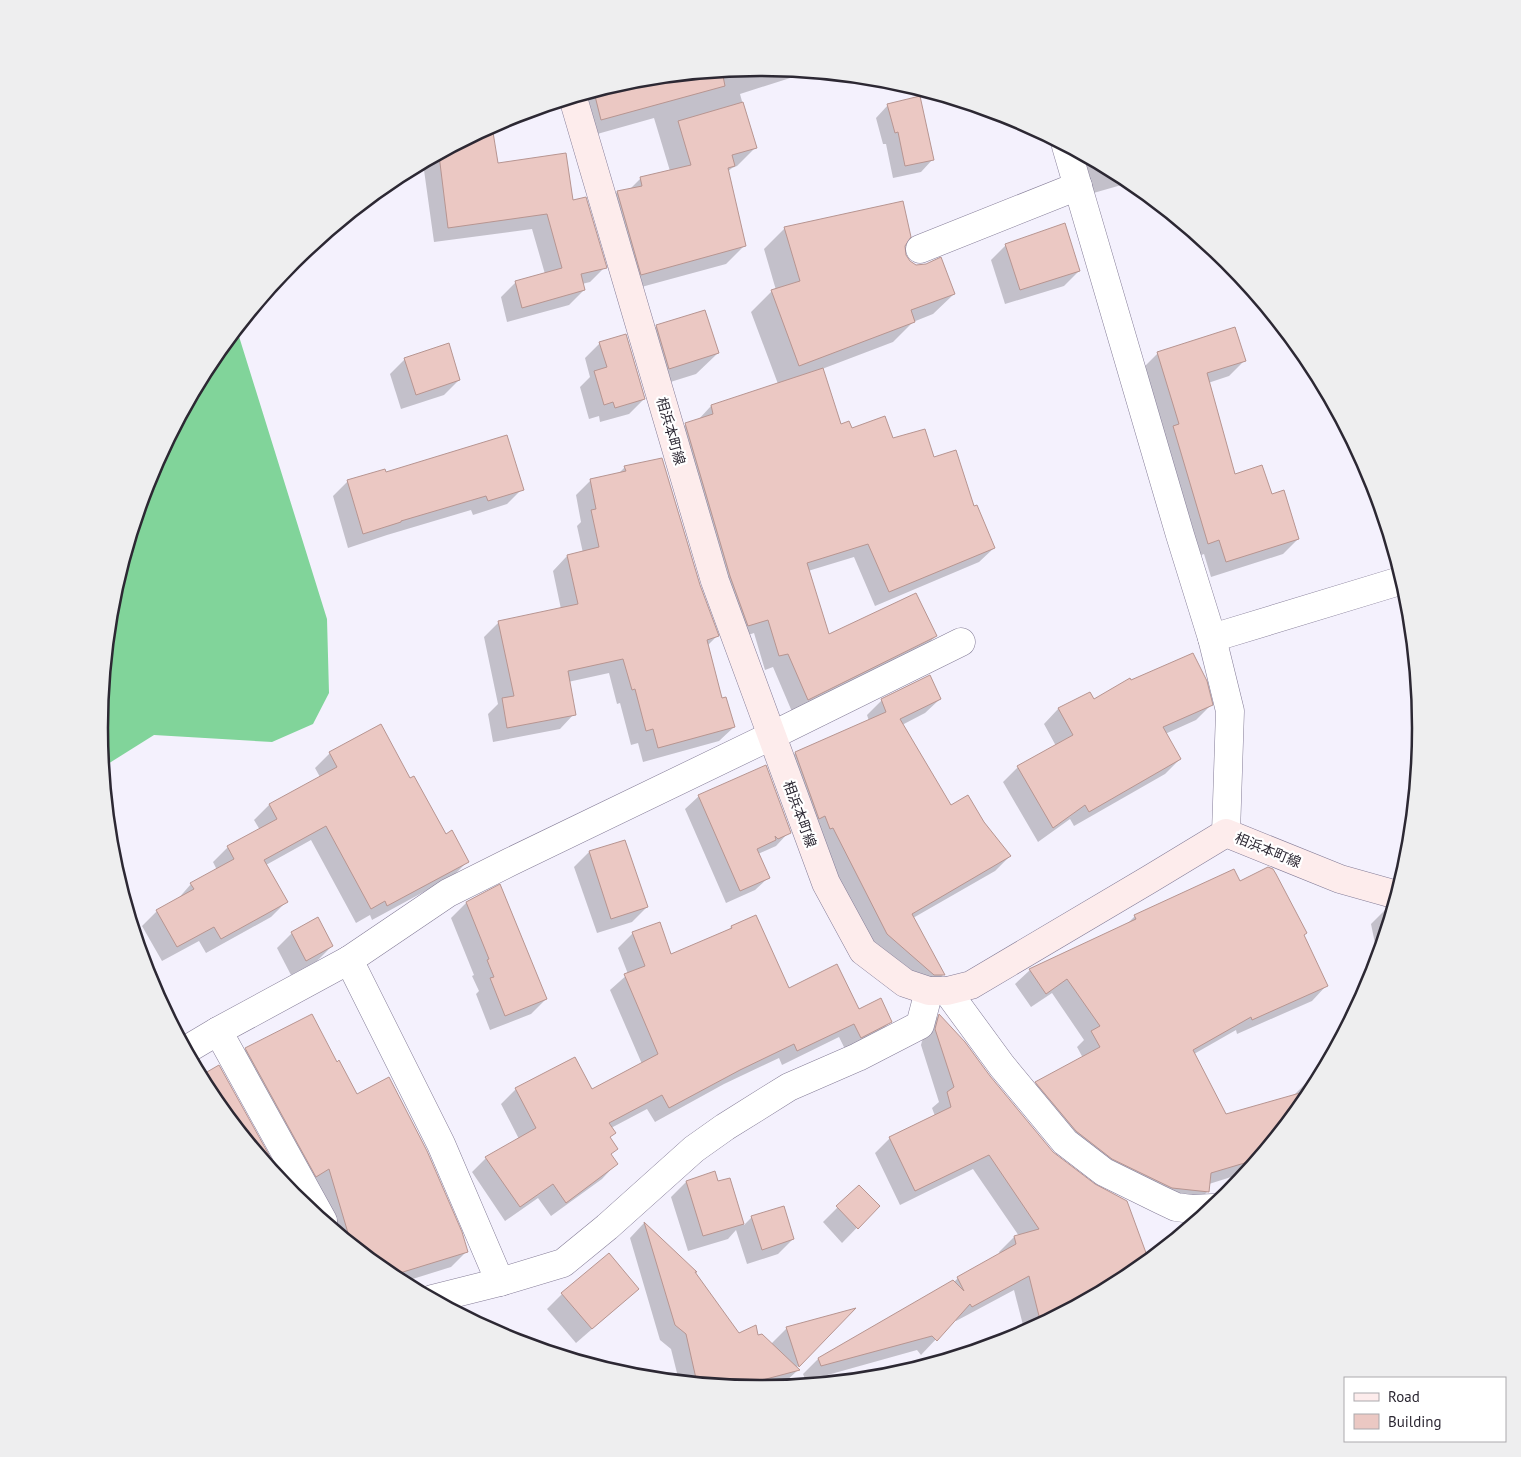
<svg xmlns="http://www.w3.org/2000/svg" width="1521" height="1457" font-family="'PT Sans','Noto Sans JP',sans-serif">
<rect width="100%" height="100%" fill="#f4f1fd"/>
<!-- forest -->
<path fill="#81d49a" d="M237 330 327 619 329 693 313 724 272 742 154 735 103 767 100 728 112 599 150 475 211 361Z"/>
<!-- shadow -->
<g fill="#0003">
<path d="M761 68 809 72 740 94 755 148 737 166 732 168 727 172 745 245 726 264 623 292 599 210 617 192 629 190 641 178 670 171 654 118 583 138 573 98 632 80Z"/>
<path d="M888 105 933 159 921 172 893 178 886 144H883L876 118Z"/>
<path d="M491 127 497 164 571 202 605 267 590 282 582 284 584 290 569 305 507 322 501 297 516 282 545 274 532 229 434 242 424 170 405 173Z"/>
<path d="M1069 147 1128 179 1132 182 1083 196Z"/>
<path d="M785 228 903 246 904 255 909 262 954 294 933 314 913 322 893 342 822 369 840 426 893 440 933 458 973 508 994 548 979 562 875 606 854 557 808 571 828 636H936L921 650 793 714 773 667 765 670 754 633 734 640 671 439 686 424 698 420 711 406 778 384 751 312 772 291 776 290 764 249Z"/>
<path d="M1006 245 1079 271 1064 286 1005 304 991 260Z"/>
<path d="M657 326 718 353 696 374 648 389 635 347Z"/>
<path d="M600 343 644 399 629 414 600 422 599 416 589 419 580 387 590 377 585 358Z"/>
<path d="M1158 353 1244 361 1229 376 1208 383 1234 475 1271 496 1298 539 1283 554 1211 577 1204 554 1193 558 1143 368Z"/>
<path d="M405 359 459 380 444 395 401 409 390 374Z"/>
<path d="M625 467 699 586 717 636 707 646 721 700 734 727 719 741 643 762 638 743 631 745 620 703 617 704 609 673 568 682 574 714 560 729 493 742 488 714 498 704 484 637 499 622 561 609 553 571 567 556 583 553 577 526 581 522 576 495 591 480 618 474Z"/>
<path d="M385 473 522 489 507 504 473 515 471 510 387 535 348 548 333 496 348 481Z"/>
<path d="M1131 682 1211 705 1196 720 1165 734 1180 759 1165 774 1074 826 1070 819 1038 842 1003 782 1018 767 1056 746 1044 724 1058 709 1089 694 1093 701Z"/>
<path d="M940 699 925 713 902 725 951 807 983 822 1010 856 995 871 913 918 943 975 929 990 873 949 781 768 795 753 869 721 867 715 882 700Z"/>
<path d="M330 753 410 779 445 836 467 862 453 876 372 920 370 915 356 923 311 840 266 865 286 902 271 917 206 953 199 941 162 961 142 926 157 911 177 900 191 884 217 870 213 862 228 847 260 830 254 820 269 805 320 777 315 768Z"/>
<path d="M699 796 789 832 776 846 758 854 769 877 755 890 726 903 685 809Z"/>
<path d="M624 841 647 907 632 922 597 933 574 867 589 852Z"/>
<path d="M1239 883 1303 935 1326 986 1312 1001 1237 1034 1236 1030 1194 1054 1226 1115 1293 1096 1306 1083 1318 1080 1310 1096 1247 1172 1209 1184 1208 1191 1193 1206 1156 1202 1022 1097 1036 1083 1083 1058 1077 1047 1084 1040 1052 993 1031 1007 1015 984 1030 970 1126 925 1135 916Z"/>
<path d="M466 903 546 999 531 1014 490 1030 476 994 479 991 472 976 474 975 451 918Z"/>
<path d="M1385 910 1392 912 1378 958 1371 924Z"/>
<path d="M756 917 789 990 891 1021 876 1036 846 1051 839 1037 782 1065 779 1058 724 1084 655 1122 647 1109 611 1128 609 1138 616 1149 610 1155 616 1164 602 1179 551 1216 538 1198 505 1221 472 1172 486 1158 519 1139 501 1104 516 1089 592 1091 642 1064 610 990 628 974 618 948 633 933 671 956 727 932 731 927Z"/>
<path d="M292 933 332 946 317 961 291 975 277 948Z"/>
<path d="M939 1015 1052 1153 1094 1186 1097 1273 1102 1292 1025 1333 1014 1290 956 1321 955 1319 921 1355 917 1350 806 1381 803 1374 818 1359 953 1283 958 1278 1000 1254 999 1252 1014 1237 1019 1236 973 1169 900 1205 875 1153 890 1138 935 1116 932 1108 939 1102 921 1045 925 1030Z"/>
<path d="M1339 1041 1334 1052H1332L1331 1050Z"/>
<path d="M246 1049 336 1063 357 1096 466 1252 451 1267 403 1282V1283L393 1278 313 1212 231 1064Z"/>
<path d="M218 1066 283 1184 211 1095 201 1077Z"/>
<path d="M715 1173 717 1183 729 1179 744 1225 752 1217 793 1239 778 1254 747 1264 736 1230 728 1239 688 1251 671 1197 686 1182Z"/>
<path d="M859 1186 878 1206 842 1243 823 1222Z"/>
<path d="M644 1223 695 1271 694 1272 739 1335 757 1336 771 1344 787 1328 852 1310 796 1368 798 1370 782 1385V1387L760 1390 679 1381 671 1349 660 1340 630 1238Z"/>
<path d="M637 1289 622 1303 576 1343 547 1309 562 1294Z"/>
</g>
<!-- building -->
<g fill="#ebc8c3" stroke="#b79591">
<path d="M722 71 725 86 601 120 594 92 632 80Z"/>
<path d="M920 96 934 160 905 166 898 132 895 133 887 104Z"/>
<path d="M743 102 757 148 732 155 735 166 728 168 746 246 641 275 617 191 642 186 640 177 691 165 678 121Z"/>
<path d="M492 126 498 163 566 153 573 200 586 197 607 268 581 274 585 290 522 308 515 281 562 268 547 214 448 228 439 155Z"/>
<path d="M903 201 911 237 905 246 906 255 910 261 916 265 926 264 941 257 955 294 911 310 915 322 799 366 771 290 800 281 784 227Z"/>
<path d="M1065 223 1080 271 1020 290 1005 244Z"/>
<path d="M705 310 719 353 669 369 656 325Z"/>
<path d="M1235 327 1246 361 1207 373 1235 474 1262 465 1272 494 1284 490 1299 539 1226 562 1219 540 1208 544 1173 426 1179 424 1157 352Z"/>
<path d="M626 334 645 399 615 408 613 402 604 405 594 371 607 367 599 342Z"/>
<path d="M449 343 460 380 416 395 404 358Z"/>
<path d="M823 368 841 424 849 421 852 428 885 416 893 438 925 429 934 457 956 450 974 506 977 505 995 548 889 592 868 544 807 563 829 634 916 593 937 636 808 700 788 654 779 656 768 620 748 626 730 576 685 423 713 414 711 405Z"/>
<path d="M507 435 524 490 488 501 486 496 401 521V522L363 534 347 480 385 469 386 472Z"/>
<path d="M662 458 700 585 719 636 707 640 722 698 726 697 735 727 658 748 653 729 646 731 635 689 632 690 623 659 568 671 576 715 507 728 502 698 514 696 498 621 578 604 567 555 599 547 591 510 596 509 590 479 626 471 624 466Z"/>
<path d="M1193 653 1207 681 1213 705 1163 727 1181 759 1089 812 1085 805 1053 828 1017 766 1073 735 1058 708 1090 692 1094 699 1130 678 1131 680Z"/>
<path d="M930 675 941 699 900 719 951 805 968 795 984 822 1011 856 912 914 945 975H934L887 934 833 828 830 829 825 816 819 819 795 752 886 712 881 699Z"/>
<path d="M381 724 410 778 414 776 446 834 452 830 469 862 387 906 385 901 371 909 326 826 264 860 288 902 221 939 214 927 177 947 156 910 194 889 190 883 234 859 227 846 277 819 269 804 337 767 329 752Z"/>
<path d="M766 765 791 833 778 839 775 836 776 840 757 849 770 878 740 891 698 795Z"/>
<path d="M625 840 648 907 611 919 589 851Z"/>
<path d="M1268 867 1273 869 1276 874 1307 933 1304 935 1328 986 1252 1020 1251 1017 1193 1050 1226 1114 1314 1089 1310 1096 1258 1159 1211 1173 1209 1192 1172 1188 1112 1159 1076 1131 1035 1082 1100 1047 1091 1031 1100 1026 1067 979 1046 994 1029 969 1136 919 1134 915 1234 869 1240 881Z"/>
<path d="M500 884 547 999 505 1016 490 978 494 977 487 960 489 959 466 902Z"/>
<path d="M756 915 789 988 837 964 859 1009 881 998 892 1022 861 1038 854 1024 797 1051 794 1044 740 1070 669 1108 662 1095 609 1123 616 1133 610 1137 618 1149 611 1154 618 1164 566 1203 553 1184 520 1207 485 1157 536 1128 515 1088 575 1057 592 1089 658 1054 624 974 645 966 632 932 660 922 671 954 732 928 731 926Z"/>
<path d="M318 917 333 946 306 961 291 932Z"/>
<path d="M312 1014 337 1062 339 1060 357 1094 389 1077 427 1151 462 1232 468 1252 390 1276 351 1243 329 1169 316 1177 245 1048Z"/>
<path d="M939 1014 965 1042 990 1076 1053 1152 1095 1184 1127 1201 1149 1261 1127 1278 1041 1324 1029 1276 972 1307 970 1304 937 1341 932 1336 821 1366 818 1358 953 1280 964 1291 957 1277 1016 1244 1014 1236 1039 1229 989 1155 915 1191 889 1137 951 1107 947 1092 954 1087 935 1029Z"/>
<path d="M219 1065 288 1189 211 1095 200 1076Z"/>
<path d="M715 1171 718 1181 730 1178 744 1224 703 1236 686 1181Z"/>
<path d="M859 1185 880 1206 858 1229 836 1206Z"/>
<path d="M784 1206 794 1239 762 1250 751 1216Z"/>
<path d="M644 1222 697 1272H695L739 1333 756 1325 758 1335 762 1334 800 1370 736 1387 697 1383 686 1334 675 1325Z"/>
<path d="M609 1253 639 1289 592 1329 561 1293Z"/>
<path d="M856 1308 799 1367 786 1327Z"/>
</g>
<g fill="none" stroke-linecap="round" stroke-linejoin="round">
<defs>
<g id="minor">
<path d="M1066 146 1180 535 1212 638 1230 711 1226 833"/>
<path d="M920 249 1078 186"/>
<path d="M1212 638 1403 580"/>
<path d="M349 960 441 1144 500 1282"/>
<path d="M947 991 1002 1066 1065 1142 1104 1172 1161 1200 1176 1207 1191 1209 1213 1208"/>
<path d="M218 1031 323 1221"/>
<path d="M186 1050 218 1031 349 960 448 893 510 862 771 736 961 642"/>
<path d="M432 1299 500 1282 563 1263 607 1227 694 1149 725 1127 789 1087 858 1057 920 1025 929 991"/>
</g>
<path id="secondary" d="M573 98 715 581 826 883 863 951 905 983 929 991H947L971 985 1150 879 1226 833 1340 879 1397 895"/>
</defs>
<!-- minor casing -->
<use href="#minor" stroke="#847c97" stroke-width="29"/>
<!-- secondary casing -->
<use href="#secondary" stroke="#847c97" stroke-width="29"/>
<!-- minor -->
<use href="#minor" stroke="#fff" stroke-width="28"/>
<!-- secondary -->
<use href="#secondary" stroke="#fdecec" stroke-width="28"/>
</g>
<g text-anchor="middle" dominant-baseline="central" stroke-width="4.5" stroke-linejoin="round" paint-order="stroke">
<!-- street labels -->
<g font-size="14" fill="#2c2833" stroke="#fff">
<text transform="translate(671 431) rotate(74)">相浜本町線</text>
<text transform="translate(800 814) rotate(70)">相浜本町線</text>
<text transform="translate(1268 850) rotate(22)">相浜本町線</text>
</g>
</g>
<!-- crop -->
<path d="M0 0H1521V1457H0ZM108 728a652 652 0 1 1 1304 0a652 652 0 1 1-1304 0Z" fill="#eeeeef" fill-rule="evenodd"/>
<path fill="none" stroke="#2c2833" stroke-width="2.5" d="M108 728a652 652 0 1 1 1304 0a652 652 0 1 1-1304 0Z"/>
<!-- legend -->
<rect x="1344" y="1377" width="162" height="65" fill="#ffffff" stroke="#aba9ad"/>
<rect x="1354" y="1393" width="25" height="8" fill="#fdecec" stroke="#aba9ad"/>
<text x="1388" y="1402" font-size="15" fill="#2c2833">Road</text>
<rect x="1354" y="1414" width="25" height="15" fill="#ebc8c3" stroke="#aba9ad"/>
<text x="1388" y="1427" font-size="15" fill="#2c2833">Building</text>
</svg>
